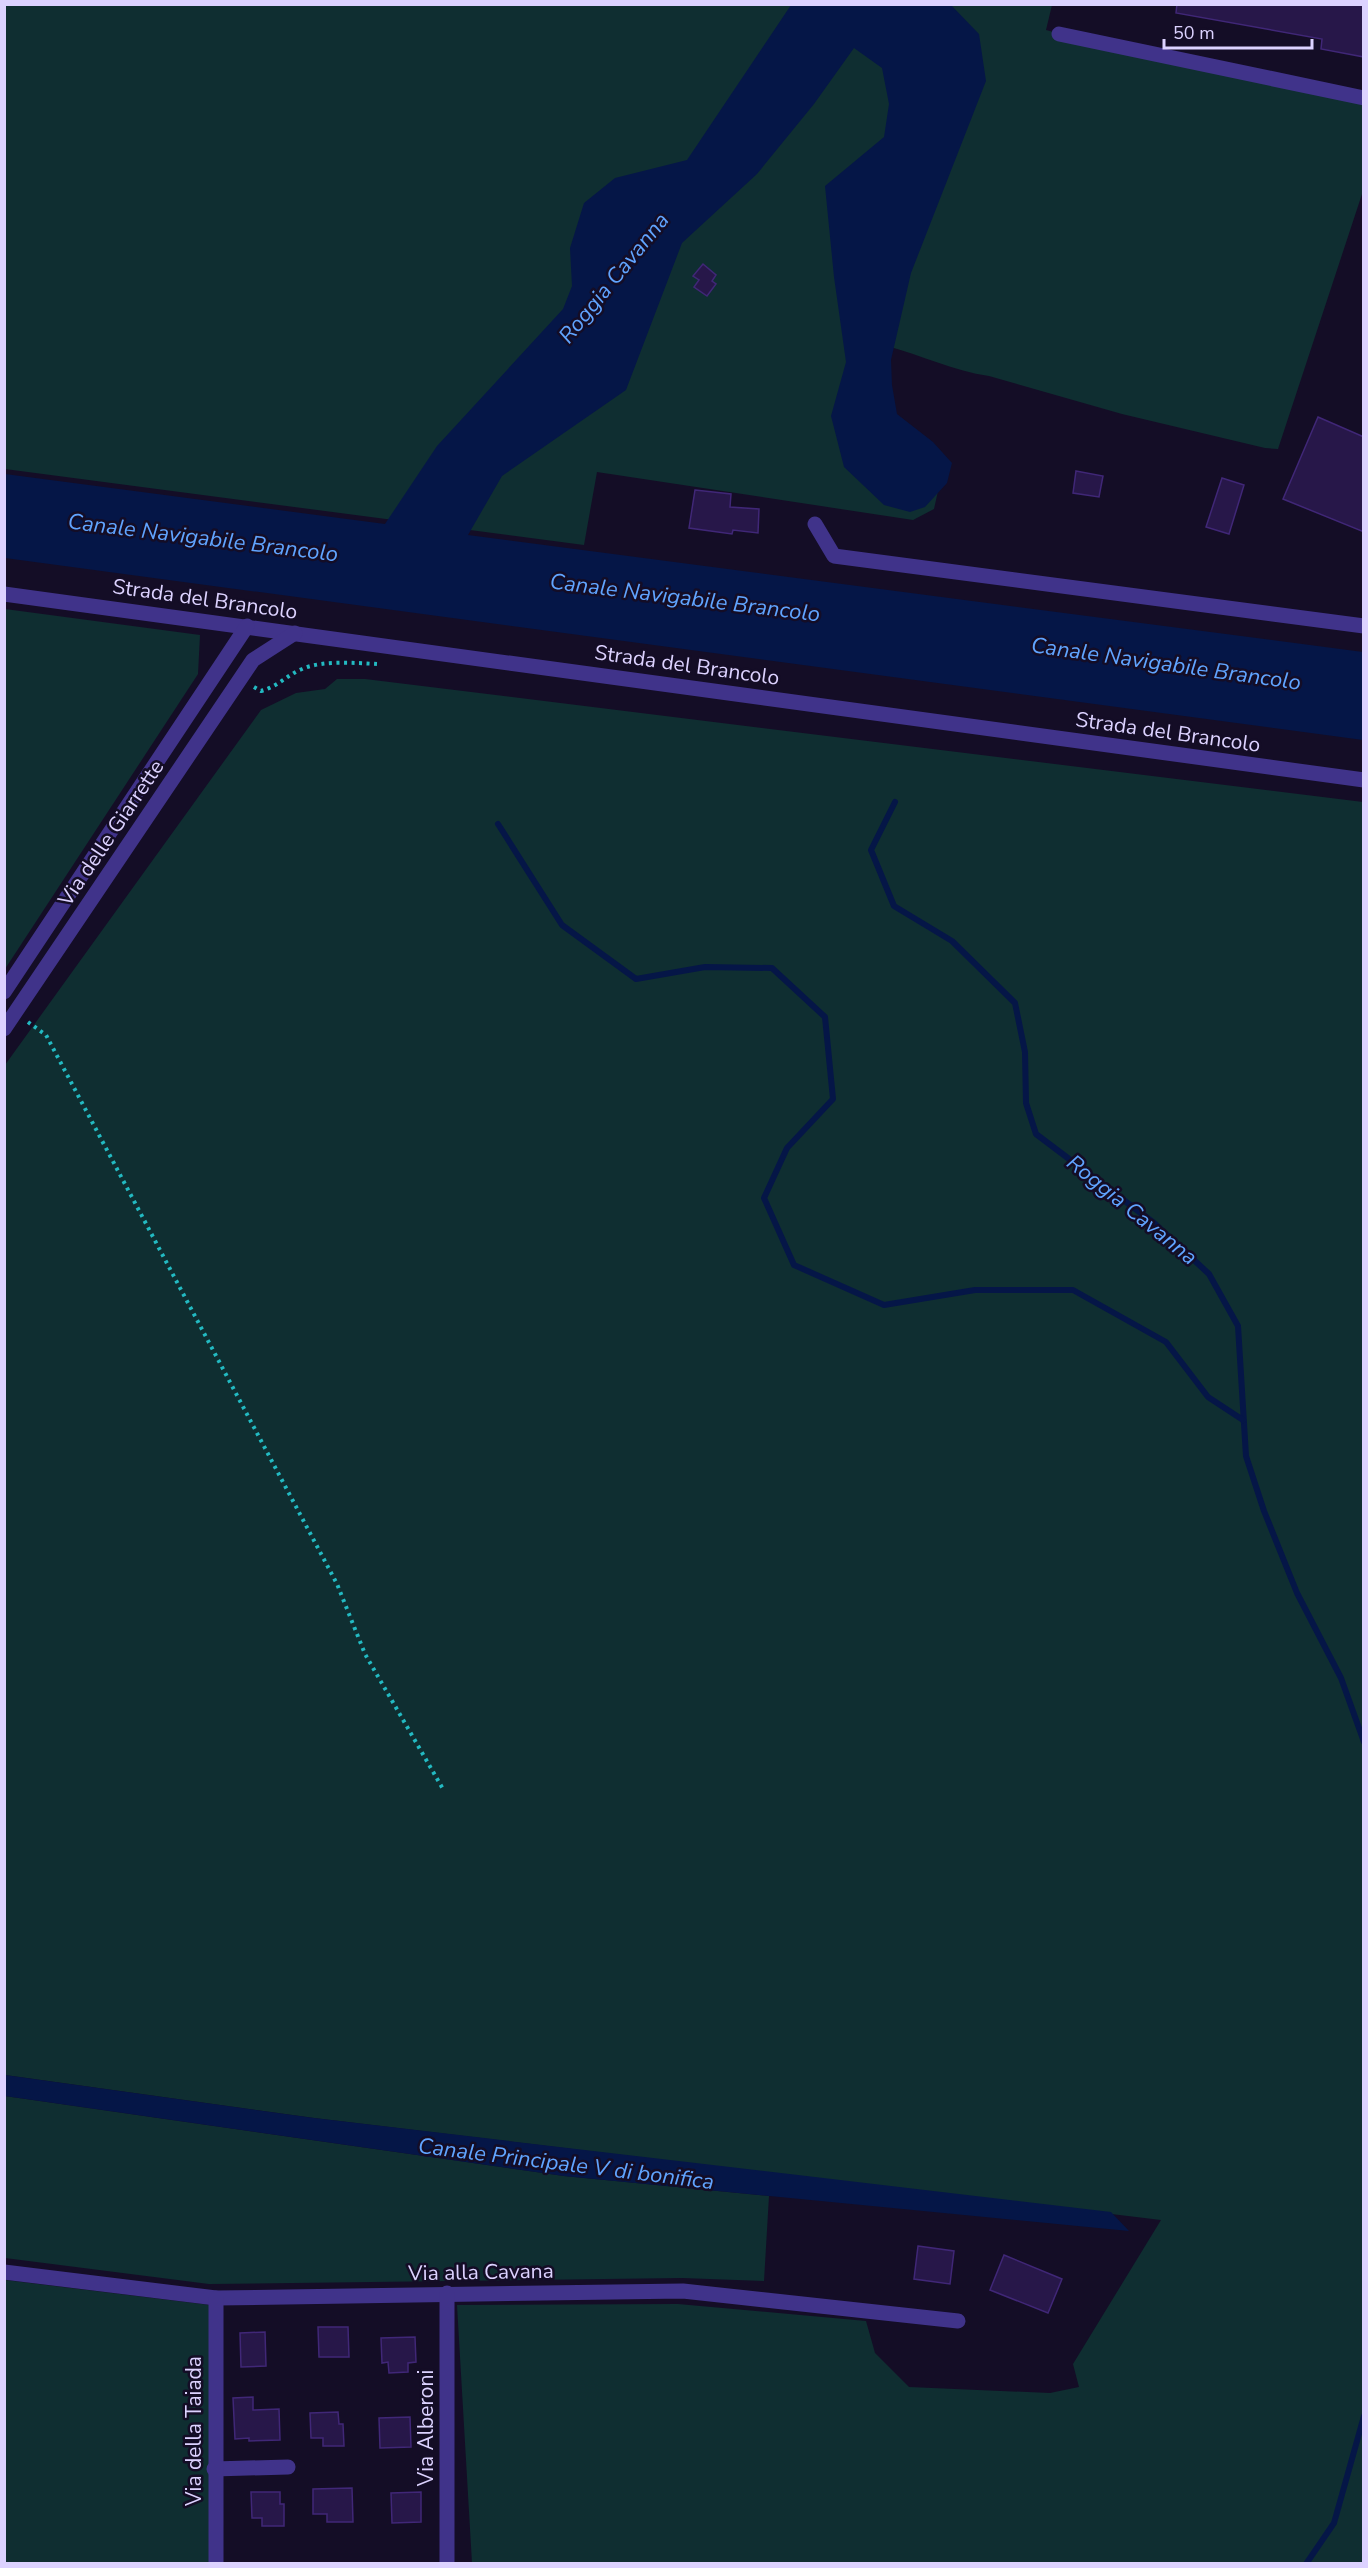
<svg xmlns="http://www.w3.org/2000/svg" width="1368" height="2568" font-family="'Nunito Sans',sans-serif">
<rect width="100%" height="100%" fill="#140d26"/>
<!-- green -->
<g fill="#0f2e31">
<path d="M4 5H1052L1046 30 1110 47 1363 99V191L1278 449 1265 448 1122 414 989 376C954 371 921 355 887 346L875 394 938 491 934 509 913 520 597 472 584 545 5 469Z"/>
<path d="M5 609 200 635 198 674 5 969Z"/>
<path d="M337 679H365L1363 802V2563H472L457 2305 678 2304 866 2321 875 2353 909 2387 1050 2393 1079 2387 1073 2364 1161 2220 314 2118 5 2075V1065L261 710 296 693 325 689Z"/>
<path d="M5 2096 564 2176 769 2196 764 2281 682 2278 209 2284 5 2258Z"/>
<path d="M5 2280 210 2305 209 2563 5 2564Z"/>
</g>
<!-- water -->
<g fill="#051647">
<path d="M791 5H951L979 34 986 81 911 273 891 360 892 385 897 414 933 442 952 463 947 483 925 507 910 512 884 505 844 467 831 416 846 362 834 277 825 186 884 137 889 104 882 68 854 48 814 104 757 174 682 243 626 390 502 476 468 535 1363 652V740L5 558V474L385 524 437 446 563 309 572 286 570 248 584 203 615 178 687 160Z"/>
<path d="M5 2075 314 2118 1111 2212 1129 2231 564 2176 5 2096Z"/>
</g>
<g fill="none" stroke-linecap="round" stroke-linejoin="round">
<!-- stream -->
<g stroke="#051647" stroke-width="6">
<path d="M895 802 871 850 894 906 952 941 1015 1003 1025 1052 1026 1103 1036 1134 1154 1223 1209 1274 1238 1326 1246 1456 1264 1511 1297 1593 1341 1678 1364 1742"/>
<path d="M498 824 562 925 636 979 705 967 772 968 825 1017 833 1099 787 1148 764 1198 794 1265 884 1305 975 1290H1073L1166 1342 1208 1397 1243 1420"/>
<path d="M1306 2564 1334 2523 1364 2416"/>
</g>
</g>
<!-- building -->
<g fill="#271749" stroke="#402777" stroke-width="1.5">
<path d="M1177 4H1364V57L1321 49 1322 39 1176 13Z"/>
<path d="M703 264 716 275 712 281 716 284 707 296 694 287 699 280 693 276Z"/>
<path d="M1318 417 1364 437V532L1283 499Z"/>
<path d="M1076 471 1103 476 1099 497 1073 493Z"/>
<path d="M1222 478 1244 485 1229 534 1206 527Z"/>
<path d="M695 490 731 494 730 507 759 509 758 533 733 530 732 534 689 528Z"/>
<path d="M918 2246 954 2251 950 2284 914 2279Z"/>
<path d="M1004 2255 1062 2279 1048 2313 990 2290Z"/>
<path d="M318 2327H348L349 2357H319Z"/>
<path d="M265 2332 266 2366 241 2367 240 2333Z"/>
<path d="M415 2337 416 2362 408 2363V2372L389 2373 388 2362 382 2363 381 2338Z"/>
<path d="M253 2397V2410L279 2409 280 2440 249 2441V2438L235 2439 233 2398Z"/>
<path d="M338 2412 339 2424H343L344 2446H323V2438H311L310 2413Z"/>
<path d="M410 2417 411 2447 380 2448 379 2418Z"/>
<path d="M352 2488 353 2522H327V2514H313V2489Z"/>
<path d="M251 2492H280V2504H284V2526H262V2518H252Z"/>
<path d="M421 2492V2522L392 2523 391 2493Z"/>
</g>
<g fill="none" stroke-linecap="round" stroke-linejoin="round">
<!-- path -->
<g stroke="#23bac2" stroke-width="4" stroke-dasharray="3 4.5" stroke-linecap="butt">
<path d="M254 687 261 691C279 686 287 675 302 669 322 660 355 663 377 664"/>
<path d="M28 1022 46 1035 337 1584 365 1654 443 1789"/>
</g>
<!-- minor -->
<g stroke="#40338a" stroke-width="15">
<path d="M1059 34 1364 98"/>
<path d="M815 524 834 556 1364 626"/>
<path d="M4 594 1364 780"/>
<path d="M4 992 247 626"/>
<path d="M4 1029 253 660 295 633"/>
<path d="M4 2272 216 2298 683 2291 958 2321"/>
<path d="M447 2293V2564"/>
<path d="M214 2469 288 2467"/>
<path d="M216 2564V2298"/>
</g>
</g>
<g text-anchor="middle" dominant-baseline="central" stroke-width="5" stroke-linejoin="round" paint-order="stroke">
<!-- street labels -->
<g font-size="21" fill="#dcd2ff" stroke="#140d26">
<text transform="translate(205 599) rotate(8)">Strada del Brancolo</text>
<text transform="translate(687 665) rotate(8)">Strada del Brancolo</text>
<text transform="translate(1168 732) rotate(8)">Strada del Brancolo</text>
<text transform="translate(111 833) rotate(-56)">Via delle Giarrette</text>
<text transform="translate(481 2272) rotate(-1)">Via alla Cavana</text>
<text transform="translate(426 2428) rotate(-90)">Via Alberoni</text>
<text transform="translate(194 2431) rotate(-90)">Via della Taiada</text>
</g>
<!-- water labels -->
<g font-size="22" font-style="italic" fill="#60a4ff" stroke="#140d26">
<text transform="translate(614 278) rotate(-51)">Roggia Cavanna</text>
<text transform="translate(203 538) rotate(7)">Canale Navigabile Brancolo</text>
<text transform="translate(685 598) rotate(7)">Canale Navigabile Brancolo</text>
<text transform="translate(1166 664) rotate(8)">Canale Navigabile Brancolo</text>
<text transform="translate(1132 1210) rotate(39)">Roggia Cavanna</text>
<text transform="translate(566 2164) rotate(7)">Canale Principale V di bonifica</text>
</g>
</g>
<!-- border -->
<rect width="1368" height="2568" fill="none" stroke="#dcd2ff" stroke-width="12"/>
<!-- scale -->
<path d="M1164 39v9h148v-9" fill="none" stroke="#dcd2ff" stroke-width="3"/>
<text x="1173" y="39" font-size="18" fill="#dcd2ff" stroke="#140d26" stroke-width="4.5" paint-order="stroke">50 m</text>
</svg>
